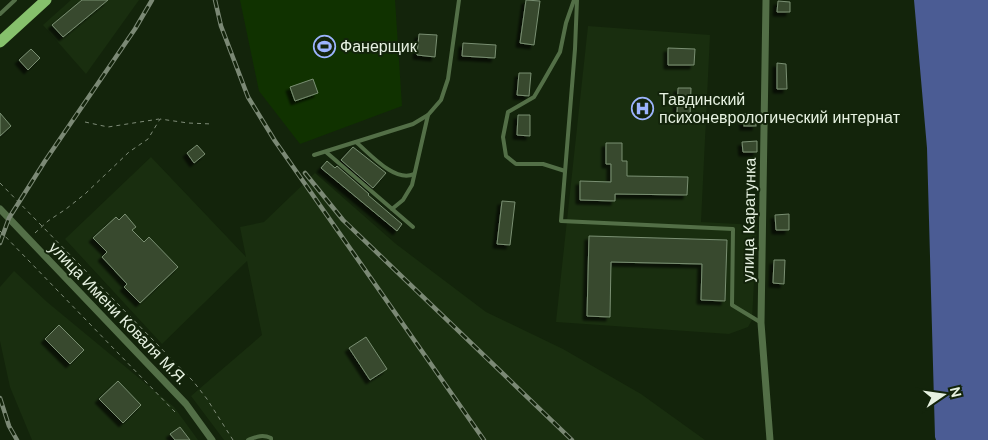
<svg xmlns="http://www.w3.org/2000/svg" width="988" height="440" font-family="'DM Sans',sans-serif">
<defs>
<filter id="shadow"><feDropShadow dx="-4" dy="4" stdDeviation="1" flood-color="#0009"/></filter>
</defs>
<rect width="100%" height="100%" fill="#13240b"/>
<!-- built -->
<g fill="#192e0f">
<path d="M71 0H139L86 74 43 25Z"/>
<path d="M588 26 710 35 701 222 757 225 752 320 748 327 729 334 556 322Z"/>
<path d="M151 157 246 257 240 227 264 222 315 173 396 244 486 312 563 349 641 394 705 440H224L191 396 262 335 247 261 162 344 65 239Z"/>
<path d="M14 271 47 302 174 407 198 440H32L10 387 0 341V287Z"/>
</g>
<!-- green -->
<path fill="#103200" d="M240 0H395L402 106 300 144 259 91Z"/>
<!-- water -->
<path fill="#4b5c94" d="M914 0H988V440H936L935 437 927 148Z"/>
<!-- building -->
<g fill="#374a2f" stroke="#7a8f72" filter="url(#shadow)">
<path d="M82 0H108L63 37 52 25Z"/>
<path d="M526 0 540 1 534 45 520 43Z"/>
<path d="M778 1 790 2V12H777Z"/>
<path d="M419 34 437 35 435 57 417 55Z"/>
<path d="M463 43 496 45 495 58 462 56Z"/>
<path d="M668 48 695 49 694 65H668Z"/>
<path d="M31 49 40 58 28 70 19 60Z"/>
<path d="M777 63 786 64 787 89H777Z"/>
<path d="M519 73H531L529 96 517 95Z"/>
<path d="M313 79 318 93 295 101 290 87Z"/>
<path d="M678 88H691L690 116 677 115Z"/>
<path d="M0 113 11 126 0 136Z"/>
<rect x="744" y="114" width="12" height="12"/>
<path d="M518 115H530V136L517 135Z"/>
<path d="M757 141V152H743L742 142Z"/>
<path d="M606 143H622V161H627V176L688 177 687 195 615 194V201L580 200V181L611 182V164H606Z"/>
<path d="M197 145 205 154 194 163 187 153Z"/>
<path d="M353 147 386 173 373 188 341 160Z"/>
<path d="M327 161 335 168 337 166 369 194 368 195 402 224 397 231 321 168Z"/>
<path d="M502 201 515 202 510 245 497 244Z"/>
<path d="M125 214 136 227 132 230 144 242 149 237 178 267 140 303 124 287 127 284 102 257 107 252 93 238 116 217 119 220Z"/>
<path d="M789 214V230H776L775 215Z"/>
<path d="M589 236 727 240 725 301 701 300 702 264 611 262 610 317 587 316Z"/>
<path d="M774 260H785L784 284 773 283Z"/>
<path d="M59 325 84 350 70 364 45 339Z"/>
<path d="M366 337 387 369 370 380 349 348Z"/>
<path d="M118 381 141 405 123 423 99 399Z"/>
<path d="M180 427 190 440H175L170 434Z"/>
</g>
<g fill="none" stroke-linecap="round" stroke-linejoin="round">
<!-- path -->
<g stroke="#7f8c78" stroke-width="1" stroke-dasharray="4 4" stroke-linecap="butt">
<path d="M85 122 108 127 159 119"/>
<path d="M0 183 193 381 207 399 233 440"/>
<path d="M0 231 175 412"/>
<path d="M35 233 48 221 66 209 85 194 129 152 148 139 160 119 188 123 212 124"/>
</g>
<!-- service -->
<g stroke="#536f47" stroke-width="4">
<path d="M577 0 575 49 561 221 733 229 732 305 760 322"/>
<path d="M0 14 15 0"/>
<path d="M356 142C370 154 395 183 414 174"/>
<path d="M326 152 413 227"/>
<path d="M314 155 413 124 428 115 441 100 448 79 459 0"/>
<path d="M565 171 543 164H516L506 156 503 137 508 112 534 97 544 80 560 52 566 23 574 0"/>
<path d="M392 209 403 200 412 185 428 115"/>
<path d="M248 440C256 437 262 434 271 438V440"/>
</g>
<!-- minor -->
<g stroke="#536f47" stroke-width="7">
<path d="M766 0 761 323 770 440"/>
<path d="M0 209 186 404 212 440"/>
</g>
<!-- primary -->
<path stroke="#86c16c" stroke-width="11" d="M0 42 46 0"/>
<defs>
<g id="rail">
<path d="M215 0 221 26 248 97 275 141 484 440"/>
<path d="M305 173 343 220 572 440"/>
<path d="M0 243 9 218 45 161 135 29 152 0"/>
<path d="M0 398 9 426 17 440"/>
</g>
</defs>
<!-- rail casing -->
<use href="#rail" stroke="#7b8975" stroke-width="4.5"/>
<!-- rail -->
<use href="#rail" stroke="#13240b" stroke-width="2.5" stroke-dasharray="8" stroke-linecap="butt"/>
</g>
<!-- icons -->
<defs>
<symbol id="stadium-ring" viewBox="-11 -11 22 22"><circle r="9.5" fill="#13240b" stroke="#9cb4fd" stroke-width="1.5"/><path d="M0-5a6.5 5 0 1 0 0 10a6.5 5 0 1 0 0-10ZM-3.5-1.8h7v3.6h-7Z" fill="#9cb4fd"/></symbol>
<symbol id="hospital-ring" viewBox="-11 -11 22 22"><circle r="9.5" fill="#13240b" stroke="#9cb4fd" stroke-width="1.5"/><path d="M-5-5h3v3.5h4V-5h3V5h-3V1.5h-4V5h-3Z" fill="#9cb4fd"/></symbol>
</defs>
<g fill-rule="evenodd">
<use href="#stadium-ring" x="312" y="34" width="25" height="25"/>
<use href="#hospital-ring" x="630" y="96" width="25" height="25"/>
</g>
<g text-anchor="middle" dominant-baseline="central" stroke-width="4" stroke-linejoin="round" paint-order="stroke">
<!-- poi labels -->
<g font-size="16" fill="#e6f1e1" stroke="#13240b" text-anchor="start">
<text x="340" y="46">Фанерщик</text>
<text x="659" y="99">Тавдинский<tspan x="659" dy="18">психоневрологический интернат</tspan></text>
</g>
<!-- street labels -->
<g font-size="16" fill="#e6f1e1" stroke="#13240b">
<text transform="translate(749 220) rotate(-89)">улица Каратунка</text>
<text transform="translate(118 313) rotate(46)">улица Имени Коваля М.Я.</text>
</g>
</g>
<!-- north arrow -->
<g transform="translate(943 395) rotate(77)" stroke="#13240b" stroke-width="4" paint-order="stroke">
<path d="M0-4L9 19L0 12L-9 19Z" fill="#e6f1e1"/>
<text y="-8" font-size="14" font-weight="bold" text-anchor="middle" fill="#e6f1e1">N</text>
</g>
</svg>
